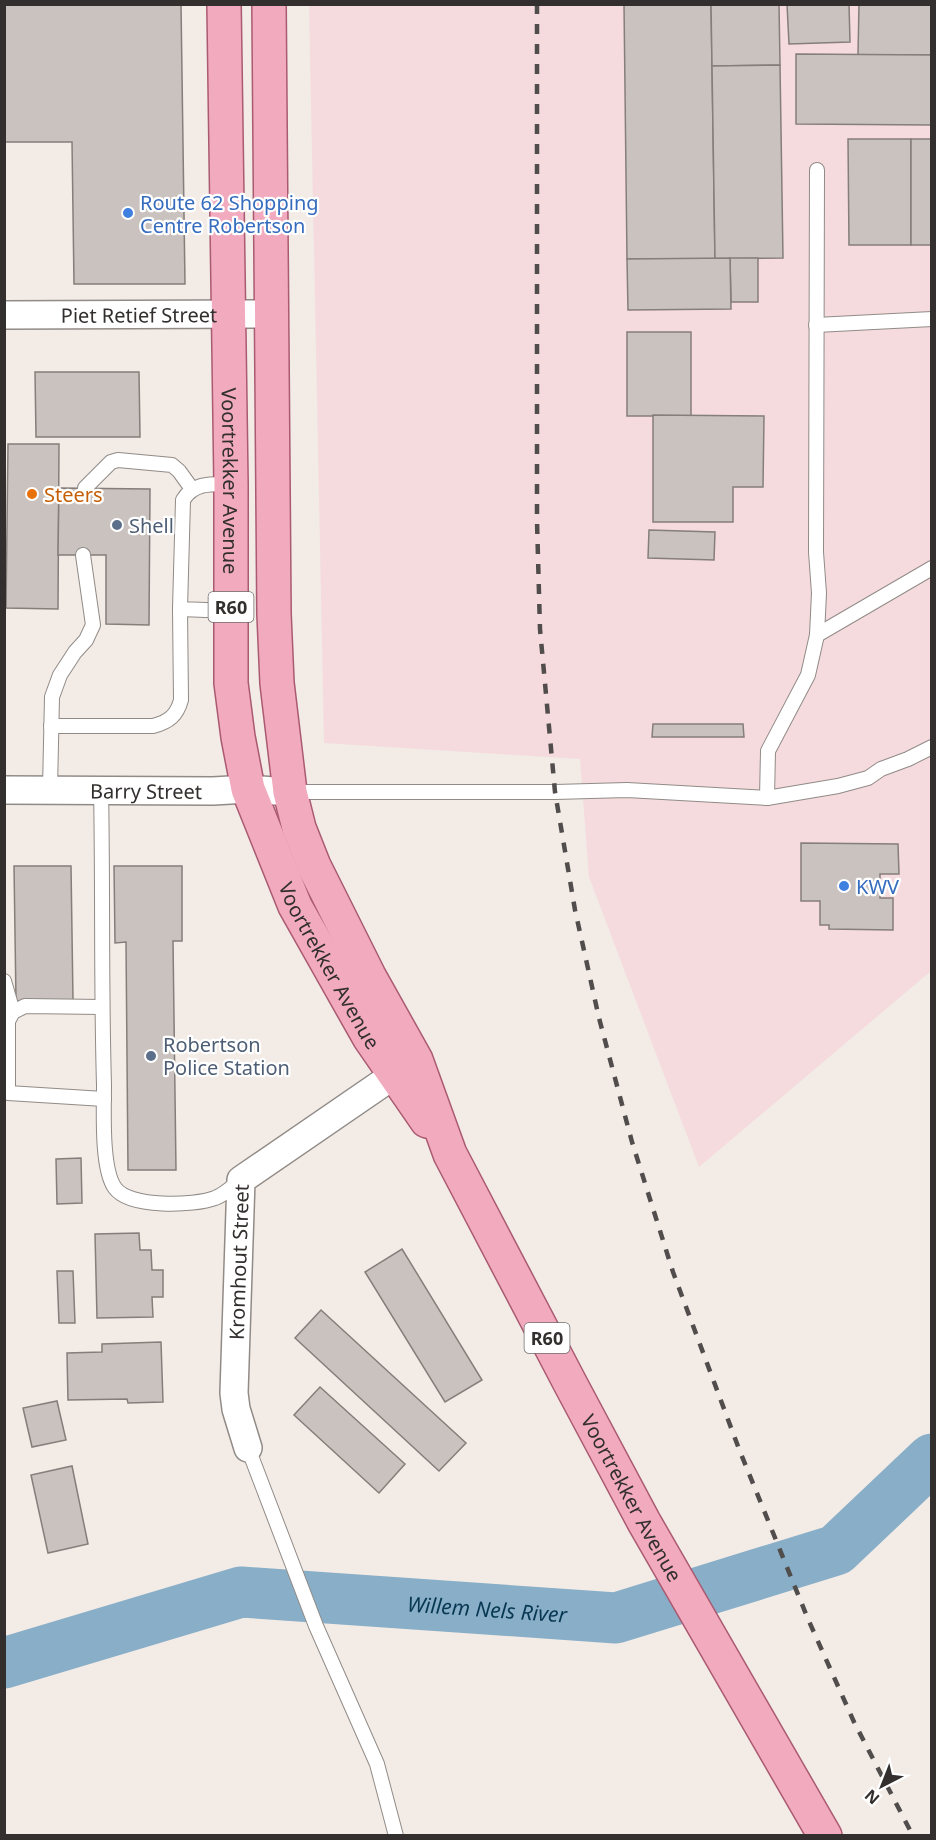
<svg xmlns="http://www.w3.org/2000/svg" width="936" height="1840" font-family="'Noto Sans',sans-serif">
<rect width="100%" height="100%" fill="#f2ebe6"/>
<!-- industrial -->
<path fill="#f5dbde" d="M309 5H931V971L699 1167 589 877 580 759 324 743Z"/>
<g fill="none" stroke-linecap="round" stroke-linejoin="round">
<!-- river -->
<path stroke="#89aec8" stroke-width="51" id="s1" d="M4 1663 241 1592 616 1618 836 1550 932 1459"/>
</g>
<!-- building -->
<g fill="#c9c2be" stroke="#857e7b" stroke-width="1.5">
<path d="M4 4H181L185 284H74L72 142H4Z"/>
<path d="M624 4H711L715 259H627Z"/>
<path d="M711 4H779L780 65 712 66Z"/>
<path d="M787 4H849L850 42 789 44Z"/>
<path d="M859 4H932V55H858Z"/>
<path d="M796 54 932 55V125L796 124Z"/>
<path d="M780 65 783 258 715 259 712 66Z"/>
<path d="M848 139H911V245H849Z"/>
<rect x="911" y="139" width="21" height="106"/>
<path d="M730 258H758V302H731Z"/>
<path d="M730 258 731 309 628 310 627 259Z"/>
<rect x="627" y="332" width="64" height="84"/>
<path d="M35 372H139L140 437H36Z"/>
<path d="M653 415 764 416 763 487H733V522H653Z"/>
<path d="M8 444H59L58 609 6 608Z"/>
<path d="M59 488 150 489 149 625 106 624V555H58Z"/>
<path d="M649 530 715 532 714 560 648 558Z"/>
<path d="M653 724H743L744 737H652Z"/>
<path d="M801 843 898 844 899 874H880V898H893V930L829 929V925H820V901H801Z"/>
<path d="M14 866H71L73 1000 16 1001Z"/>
<path d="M114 866H182V941H173L176 1170H128L126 942 115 943Z"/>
<path d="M81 1158 82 1203 57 1204 56 1159Z"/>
<path d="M139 1233 140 1250H151L152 1270H163V1297H152L153 1317 97 1318 95 1234Z"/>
<path d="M402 1249 482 1380 445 1402 365 1272Z"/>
<path d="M57 1271H73L75 1323H59Z"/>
<path d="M321 1310 466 1443 439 1471 295 1338Z"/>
<path d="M161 1342 163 1402 128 1403 127 1399 68 1400 67 1353 102 1352V1344Z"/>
<path d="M320 1387 405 1464 379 1493 294 1415Z"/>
<path d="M57 1401 66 1440 32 1447 23 1408Z"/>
<path d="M72 1466 88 1544 48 1553 31 1475Z"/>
</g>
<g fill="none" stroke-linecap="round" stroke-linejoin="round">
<defs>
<g id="lane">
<path d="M816 325 932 319"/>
<path d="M85 488 111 462 118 460 172 465 179 471 192 489"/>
<path d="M231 611 180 609 183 500C194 482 212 484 231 484"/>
<path d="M817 635 932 568"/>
<path d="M51 726H153C169 722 177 715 181 700L180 609"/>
<path d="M50 789 52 697 60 675 75 652 86 640 93 625 83 555"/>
<path d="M101 789C103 888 101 986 104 1085 104 1110 101 1169 115 1188 129 1208 194 1206 215 1198 224 1195 233 1186 241 1180"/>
<path d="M290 792H555L627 790 767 798 838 786 868 778 881 769 908 759 932 747"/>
<path d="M767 798 768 751 808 675 817 635 819 593 816 552 817 170"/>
<path d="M4 981 13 1012"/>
<path d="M102 1007 25 1006 13 1012 8 1021V1093L104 1099"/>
<path d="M248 1448 316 1626 377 1764 396 1836"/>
</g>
<g id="street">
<path id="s2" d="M4 315 273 314"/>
<path id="s3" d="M4 790 213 791 248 789 290 792"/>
<path id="s4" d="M248 1448 236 1409 234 1393 241 1180 410 1064"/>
</g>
<g id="primary">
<path id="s5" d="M224 4 231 484V683L238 737 248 789 295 906 369 1037 427 1121"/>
<path id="s6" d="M269 4 274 614 277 683 290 792 299 828 314 866 369 976 416 1060 450 1154 571 1385 644 1522 825 1836"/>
</g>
</defs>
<!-- lane casing -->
<use href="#lane" stroke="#918b87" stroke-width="16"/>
<!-- street casing -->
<use href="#street" stroke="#918b87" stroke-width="30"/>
<!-- primary casing -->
<use href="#primary" stroke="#aa5a71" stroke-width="36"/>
<!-- lane -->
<use href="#lane" stroke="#fff" stroke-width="14"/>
<!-- street -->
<use href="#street" stroke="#fff" stroke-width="27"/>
<!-- primary -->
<use href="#primary" stroke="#f2aabf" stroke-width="33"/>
<!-- rail -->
<path stroke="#514d4c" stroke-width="4.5" stroke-dasharray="10 10" stroke-linecap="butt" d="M537 4V521L540 629 555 792 575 910 599 1018 632 1142 673 1272 739 1449 808 1619 854 1722 913 1836"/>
</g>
<!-- markers -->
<g fill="#3f7fe0" stroke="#fff" stroke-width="2">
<circle cx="128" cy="213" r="6"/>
<circle cx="844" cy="886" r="6"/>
</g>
<circle fill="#e8710a" stroke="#fff" stroke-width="2" cx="32" cy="494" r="6"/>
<g fill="#5c6f8a" stroke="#fff" stroke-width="2">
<circle cx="117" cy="525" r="6"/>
<circle cx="151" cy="1056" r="6"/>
</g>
<g text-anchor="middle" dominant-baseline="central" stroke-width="4.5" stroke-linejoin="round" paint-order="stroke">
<!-- shield labels -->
<g fill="#fff" stroke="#706d6d" stroke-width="1.5">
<rect x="208.5" y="592" width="45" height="30" rx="4.5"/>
<rect x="524.5" y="1323" width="45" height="30" rx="4.5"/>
</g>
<g font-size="18" font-weight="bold" fill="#322f2e">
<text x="231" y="607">R60</text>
<text x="547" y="1338">R60</text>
</g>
<!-- shop labels -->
<g font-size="20" fill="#366cbe" stroke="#fff" text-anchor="start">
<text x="140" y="202">Route 62 Shopping<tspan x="140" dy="23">Centre Robertson</tspan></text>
<text x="856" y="886">KWV</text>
</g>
<!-- street labels -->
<g font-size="20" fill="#322f2e" stroke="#fff">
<text stroke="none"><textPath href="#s2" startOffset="135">Piet Retief Street</textPath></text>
<text stroke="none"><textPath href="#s5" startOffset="477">Voortrekker Avenue</textPath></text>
<text stroke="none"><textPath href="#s3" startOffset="142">Barry Street</textPath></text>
<text stroke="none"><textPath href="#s5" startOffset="981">Voortrekker Avenue</textPath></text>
<text stroke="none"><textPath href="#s4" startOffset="188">Kromhout Street</textPath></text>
<text stroke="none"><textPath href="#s6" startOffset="1575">Voortrekker Avenue</textPath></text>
</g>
<!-- food labels -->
<g font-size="20" fill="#c56008" stroke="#fff" text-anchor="start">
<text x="44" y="494">Steers</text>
</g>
<!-- service labels -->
<g font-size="20" fill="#4e5e75" stroke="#fff" text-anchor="start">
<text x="129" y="525">Shell</text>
<text x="163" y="1044">Robertson<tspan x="163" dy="23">Police Station</tspan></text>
</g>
<!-- water labels -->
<g font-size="21" font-style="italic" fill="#073752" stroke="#fff">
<text stroke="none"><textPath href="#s1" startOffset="494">Willem Nels River</textPath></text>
</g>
</g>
<!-- border -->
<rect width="936" height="1840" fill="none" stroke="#322f2e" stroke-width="12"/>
<!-- north arrow -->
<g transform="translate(882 1786) rotate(222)" stroke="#ffffff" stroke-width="4.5" paint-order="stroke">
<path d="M0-4.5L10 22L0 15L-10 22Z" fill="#322f2e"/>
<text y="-9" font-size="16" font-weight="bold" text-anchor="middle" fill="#322f2e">N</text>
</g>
</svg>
